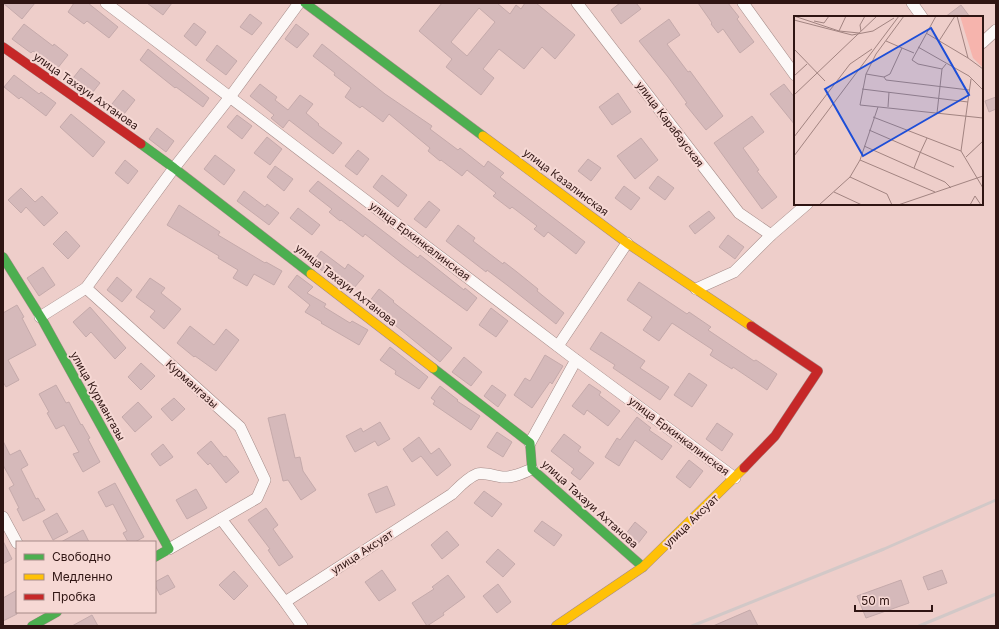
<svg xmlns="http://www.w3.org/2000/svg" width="999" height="629" font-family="Inter,sans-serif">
<rect width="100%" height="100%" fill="#eececa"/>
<!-- building -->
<g fill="#d5b9ba" stroke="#c5aaab" fill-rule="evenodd">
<path d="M3 3H35L22 19Z"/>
<path d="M74 3H88L118 27 109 38 87 21 84 24 68 12Z"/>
<path d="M147 3H172L163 15Z"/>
<path d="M442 3H497L510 14 516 5 521 9 525 3H536L575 35 555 59 542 47 524 69 499 49 483 69 494 78 481 95 446 67 452 59 419 31ZM479 8 495 22 467 56 451 42Z"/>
<path d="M620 3H636L641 9 621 24 611 10Z"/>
<path d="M698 3H728L739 17 737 19 754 42 740 53 723 29 718 33 711 24 712 23Z"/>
<path d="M961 5 970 17H945Z"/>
<path d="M250 14 262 23 252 35 240 27Z"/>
<path d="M669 19 680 35 667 44 688 72 690 71 723 116 706 130 685 104 687 103 668 77 639 41Z"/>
<path d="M194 23 206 32 196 46 184 36Z"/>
<path d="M24 24 53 46 54 44 68 55 57 69 33 51 31 53 12 39Z"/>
<path d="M296 24 309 34 297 48 285 39Z"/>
<path d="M322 44 385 94 432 126 430 129 458 150 460 148 484 167 488 161 504 173 500 177 585 242 576 254 548 232 544 237 534 229 537 226 512 207 510 209 493 196 496 193 467 170 462 176 441 160 440 161 428 151 430 148 389 114 383 122 362 106 360 108 345 97 351 88 334 75 335 73 313 56Z"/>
<path d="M217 45 237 61 226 75 206 60Z"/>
<path d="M148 49 209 98 203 107 176 87 175 88 140 60Z"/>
<path d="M81 68 100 83 89 97 70 82Z"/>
<path d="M14 75 39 94 41 92 56 103 46 116 21 97 19 99 4 87Z"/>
<path d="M260 84 277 97 275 100 288 110 300 95 313 104 306 113 319 124 318 125 342 143 333 154 289 120 283 128 271 118 274 115 250 96Z"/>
<path d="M784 84 795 98V125L770 94Z"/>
<path d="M123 90 135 100 120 119 108 109Z"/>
<path d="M618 93 631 112 612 125 599 107Z"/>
<path d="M996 97V109L989 112 985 101Z"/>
<path d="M71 114 105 142 93 157 60 127Z"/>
<path d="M237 115 252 126 242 139 227 127Z"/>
<path d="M752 116 764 132 743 148 759 170 757 171 777 197 762 209 714 143Z"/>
<path d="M157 128 174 141 166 152 149 139Z"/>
<path d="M267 137 282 149 270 165 254 153Z"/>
<path d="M641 138 658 160 635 179 617 156Z"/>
<path d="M358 150 369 159 357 175 345 166Z"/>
<path d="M215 155 235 170 224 185 204 169Z"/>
<path d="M588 159 601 168 591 181 578 171Z"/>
<path d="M125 160 138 171 128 184 115 173Z"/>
<path d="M275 166 293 179 284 191 267 177Z"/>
<path d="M382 175 407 195 398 207 373 187Z"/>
<path d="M658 176 674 188 665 200 649 188Z"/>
<path d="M318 181 418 258 420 255 464 290 465 288 477 298 467 311 403 264 365 234 363 237 341 220 340 221 329 212 332 209 309 191Z"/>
<path d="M624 186 640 198 631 210 615 198Z"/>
<path d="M21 188 35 202 42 196 58 213 44 226 26 207 21 213 8 200Z"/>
<path d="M244 191 265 207 267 204 279 213 269 225 237 201Z"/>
<path d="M429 201 440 210 426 228 414 219Z"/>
<path d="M179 205 220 232 218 235 265 263 266 262 282 271 274 285 254 274 247 286 233 278 238 270 218 258 219 256 167 225Z"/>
<path d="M298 208 320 225 312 235 290 218Z"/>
<path d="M709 211 715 218 695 234 689 226Z"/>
<path d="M458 225 475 238 473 241 503 264 504 262 517 272 538 289 537 291 564 313 556 324 507 285 487 270 486 272 446 241Z"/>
<path d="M66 231 80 246 68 259 53 244Z"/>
<path d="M728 235 744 247 735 259 719 247Z"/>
<path d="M321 251 345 269 348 264 364 276 354 288 331 271 328 275 312 263Z"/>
<path d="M43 267 55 285 39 296 27 278Z"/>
<path d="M297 275 313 287 307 293 326 304 324 307 350 323 352 321 368 330 359 345 321 323 322 322 305 312 310 305 288 287Z"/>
<path d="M117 277 132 290 122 302 107 290Z"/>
<path d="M150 278 165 288 161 293 181 309 164 329 150 317 155 311 136 297Z"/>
<path d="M639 282 687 314 689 312 711 327 708 330 754 361 756 360 777 374 767 390 733 367 732 369 710 355 713 350 672 323 659 341 643 330 652 317 627 300Z"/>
<path d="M379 289 394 301 393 302 452 348 440 362 390 321 392 319 369 302Z"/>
<path d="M17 305 24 317 22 318 36 345 8 360 19 380 6 387 3 382V313Z"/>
<path d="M90 307 126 348 115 359 91 332 86 337 73 322Z"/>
<path d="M491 308 508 321 496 337 479 325Z"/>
<path d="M190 326 214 345 226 329 239 340 216 371 195 356 194 357 177 343Z"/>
<path d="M601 332 645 361 640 368 669 387 660 400 613 368 615 365 590 349Z"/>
<path d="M390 347 428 377 419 389 395 374 396 371 380 360Z"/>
<path d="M545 355 563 366 552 384 550 382 532 408 514 395 525 378 530 381Z"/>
<path d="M464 357 482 372 471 386 452 372Z"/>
<path d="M141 363 155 376 141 390 128 377Z"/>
<path d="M689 373 707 385 692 407 674 395Z"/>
<path d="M589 384 601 392 599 395 620 411 608 426 587 410 584 415 572 406Z"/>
<path d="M56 385 66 403 69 402 81 425 82 424 90 438 88 439 100 462 83 472 73 454 79 452 64 425 56 429 47 413 49 412 39 394Z"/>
<path d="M492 385 506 395 498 407 484 396Z"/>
<path d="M440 386 458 400 457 401 480 416 471 430 433 404 435 401 431 398Z"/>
<path d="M174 398 185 409 172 421 161 409Z"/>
<path d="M138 402 152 417 135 432 122 417Z"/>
<path d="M285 414 295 458 300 457 303 471 316 490 301 500 288 480 283 481 268 418Z"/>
<path d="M637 417 651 428 649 430 672 446 662 460 635 440 619 466 605 457 617 438 620 440Z"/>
<path d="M380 422 390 439 378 446 375 441 355 452 346 436 361 428 363 432Z"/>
<path d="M717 423 733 434 722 451 706 439Z"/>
<path d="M497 432 512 442 503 457 487 447Z"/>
<path d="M564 434 581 447 578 451 594 463 580 480 571 473 574 469 551 451Z"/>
<path d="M419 437 431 454 439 448 451 465 437 476 421 456 412 462 403 449Z"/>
<path d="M3 441 10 455 20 450 28 465 21 469 36 499 38 498 45 510 23 521 17 509 19 508 9 488 14 485 3 465Z"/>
<path d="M211 441 224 457 226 456 239 472 226 483 210 463 208 465 197 453Z"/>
<path d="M163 444 173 457 160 466 151 454Z"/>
<path d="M689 460 703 471 690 488 676 477Z"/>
<path d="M115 483 144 537 135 542H128L123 533 127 531 113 504 106 507 98 492Z"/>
<path d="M387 486 395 505 376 513 368 494Z"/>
<path d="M196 489 207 508 187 519 176 500Z"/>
<path d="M484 491 502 504 492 517 474 503Z"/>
<path d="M266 508 278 525 273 529 293 557 279 566 268 550 270 549 248 520Z"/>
<path d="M57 513 68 532 53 540 43 521Z"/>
<path d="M542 521 562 535 554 546 534 531Z"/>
<path d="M635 522 647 532 637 545 625 535Z"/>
<path d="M83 530 89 542H61Z"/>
<path d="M447 531 459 545 442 559 431 545Z"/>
<path d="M3 541 12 559 3 564Z"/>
<path d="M498 549 515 564 503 577 486 562Z"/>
<path d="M382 570 396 590 379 601 365 582Z"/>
<path d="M942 570 947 583 928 590 923 577Z"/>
<path d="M234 571 248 586 234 600 219 585Z"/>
<path d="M168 575 175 587 160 595 155 585V582Z"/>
<path d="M448 575 465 597 443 613 444 615 427 626 412 603 434 589 432 587Z"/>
<path d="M901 580 909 603 866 618 857 596Z"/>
<path d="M498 584 511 602 497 613 483 596Z"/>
<path d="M17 590V614L3 621V598Z"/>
<path d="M750 610 758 626H713Z"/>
<path d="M92 615 98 626H72Z"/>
</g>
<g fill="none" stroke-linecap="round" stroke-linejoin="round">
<defs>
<g id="street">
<path d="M106 3 576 360 735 478"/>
<path d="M577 3 739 213 771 235"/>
<path d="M743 3 795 75"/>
<path d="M912 3 922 17"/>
<path d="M982 43 996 30"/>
<path d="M86 288 240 427 265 480 257 498 169 549"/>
<path d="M696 289 734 272 771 235 807 204"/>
<path d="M40 317 86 288 174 168 230 97 299 3"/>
<path d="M558 346 627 243"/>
<path d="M530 443 576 360"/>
<path d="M3 517 17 543"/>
<path d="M221 519 285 602 452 494C459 487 467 478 477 474 484 472 494 476 502 477 513 478 522 473 532 469"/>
<path d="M285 602 302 626"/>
</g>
<g id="fast">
<path d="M305 3 483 136"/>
<path d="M141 144 174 168 311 274"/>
<path d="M3 257 43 321 169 549 155 557"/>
<path d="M433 368 530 443 532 469 643 567"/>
<path d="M32 626 57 612"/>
</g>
<g id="slow">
<path d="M483 136 627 243 751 326"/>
<path d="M311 274 433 368"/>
<path d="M556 626 643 567 744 468"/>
</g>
<g id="jam">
<path d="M3 47 141 144"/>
<path d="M744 468 775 436 818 371 751 326"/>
</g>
</defs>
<!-- street casing -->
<use href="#street" stroke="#a58b88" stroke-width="12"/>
<!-- fast casing -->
<use href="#fast" stroke="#a58b88" stroke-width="10"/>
<!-- slow casing -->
<use href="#slow" stroke="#a58b88" stroke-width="10"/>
<!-- jam casing -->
<use href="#jam" stroke="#a58b88" stroke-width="10"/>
<!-- street -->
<use href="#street" stroke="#fcf8f7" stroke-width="11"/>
<!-- fast -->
<use href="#fast" stroke="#4caf50" stroke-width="9"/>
<!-- slow -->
<use href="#slow" stroke="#ffc107" stroke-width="9"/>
<!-- jam -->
<use href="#jam" stroke="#c62828" stroke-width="9"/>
<!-- rail -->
<g stroke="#d2c8c7" stroke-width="3">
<path d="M692 626 884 549 996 500"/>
<path d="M919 626 996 594"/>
</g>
</g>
<g text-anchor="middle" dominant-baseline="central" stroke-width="4" stroke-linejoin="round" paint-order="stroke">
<!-- street labels -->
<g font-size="11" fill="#2f1513" stroke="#f6d8d4">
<text transform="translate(86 91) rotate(35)">улица Тахауи Ахтанова</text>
<text transform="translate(670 124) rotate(53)">улица Карабауская</text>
<text transform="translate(566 182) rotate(37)">улица Казалинская</text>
<text transform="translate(420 241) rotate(37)">улица Еркинкалинская</text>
<text transform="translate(346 285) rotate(38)">улица Тахауи Ахтанова</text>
<text transform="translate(192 384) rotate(42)">Курмангазы</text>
<text transform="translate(98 396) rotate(61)">улица Курмангазы</text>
<text transform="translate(679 436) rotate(37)">улица Еркинкалинская</text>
<text transform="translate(590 504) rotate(42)">улица Тахауи Ахтанова</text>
<text transform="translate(691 521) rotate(-44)">улица Аксуат</text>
<text transform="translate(362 552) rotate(-33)">улица Аксуат</text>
</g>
</g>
<!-- overview -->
<g transform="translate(794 16)">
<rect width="189" height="189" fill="#eececa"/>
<path d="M166 0H189V52L179 42Z" fill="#f6b4ad"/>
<path fill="none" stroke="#a28481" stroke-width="1" d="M0 0 45 15M52 0 45 15 65 17M110 0 82 38 72 58 66 89 189 102M142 0 118 44 124 48 148 53M163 0 174 42 189 53M0 4 58 19 79 15 100 2M20 5 30 7 35 0M67 15 66 9 71 0M132 17 174 42M92 25 108 32M145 25 161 0M124 31 175 60 189 74M0 33 31 65M72 58 90 61 92 64 175 74M0 60 13 48M90 61 96 58 108 32 120 37M68 73 174 86M0 79 83 0M94 91 95 76M143 97 148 53 152 48M79 101 167 135 189 172M75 114 160 151M0 121 56 48 78 33M70 130 151 166 157 172M167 135 177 63M126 137 133 122M0 140 105 0M172 141 189 125M66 144 141 176M120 152 126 137M56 161 93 178 98 189M40 176 68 189M25 189 56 161 66 144 84 91M104 189 189 160M176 189 181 180 187 189"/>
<path fill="#1d4ed8" fill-opacity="0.15" stroke="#1d4ed8" stroke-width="2" d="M137 12 175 79 69 140 31 73Z"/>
<rect width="189" height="189" fill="none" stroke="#2f1513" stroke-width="2"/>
</g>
<!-- border -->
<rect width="999" height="629" fill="none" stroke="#2f1513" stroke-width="8"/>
<!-- legend -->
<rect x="16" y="541" width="140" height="72" fill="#f6d8d4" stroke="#a68a87"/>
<rect x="24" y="554" width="20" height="6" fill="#4caf50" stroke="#a68a87"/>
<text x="52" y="561" font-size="12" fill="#2f1513">Свободно</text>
<rect x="24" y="574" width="20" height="6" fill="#ffc107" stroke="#a68a87"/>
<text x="52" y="581" font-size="12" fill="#2f1513">Медленно</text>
<rect x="24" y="594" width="20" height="6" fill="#c62828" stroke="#a68a87"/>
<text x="52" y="601" font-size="12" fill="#2f1513">Пробка</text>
<!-- scale -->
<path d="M855 605v6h77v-6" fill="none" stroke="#2f1513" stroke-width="2"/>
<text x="861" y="605" font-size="12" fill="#2f1513" stroke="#f6d8d4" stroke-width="3" paint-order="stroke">50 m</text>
</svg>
